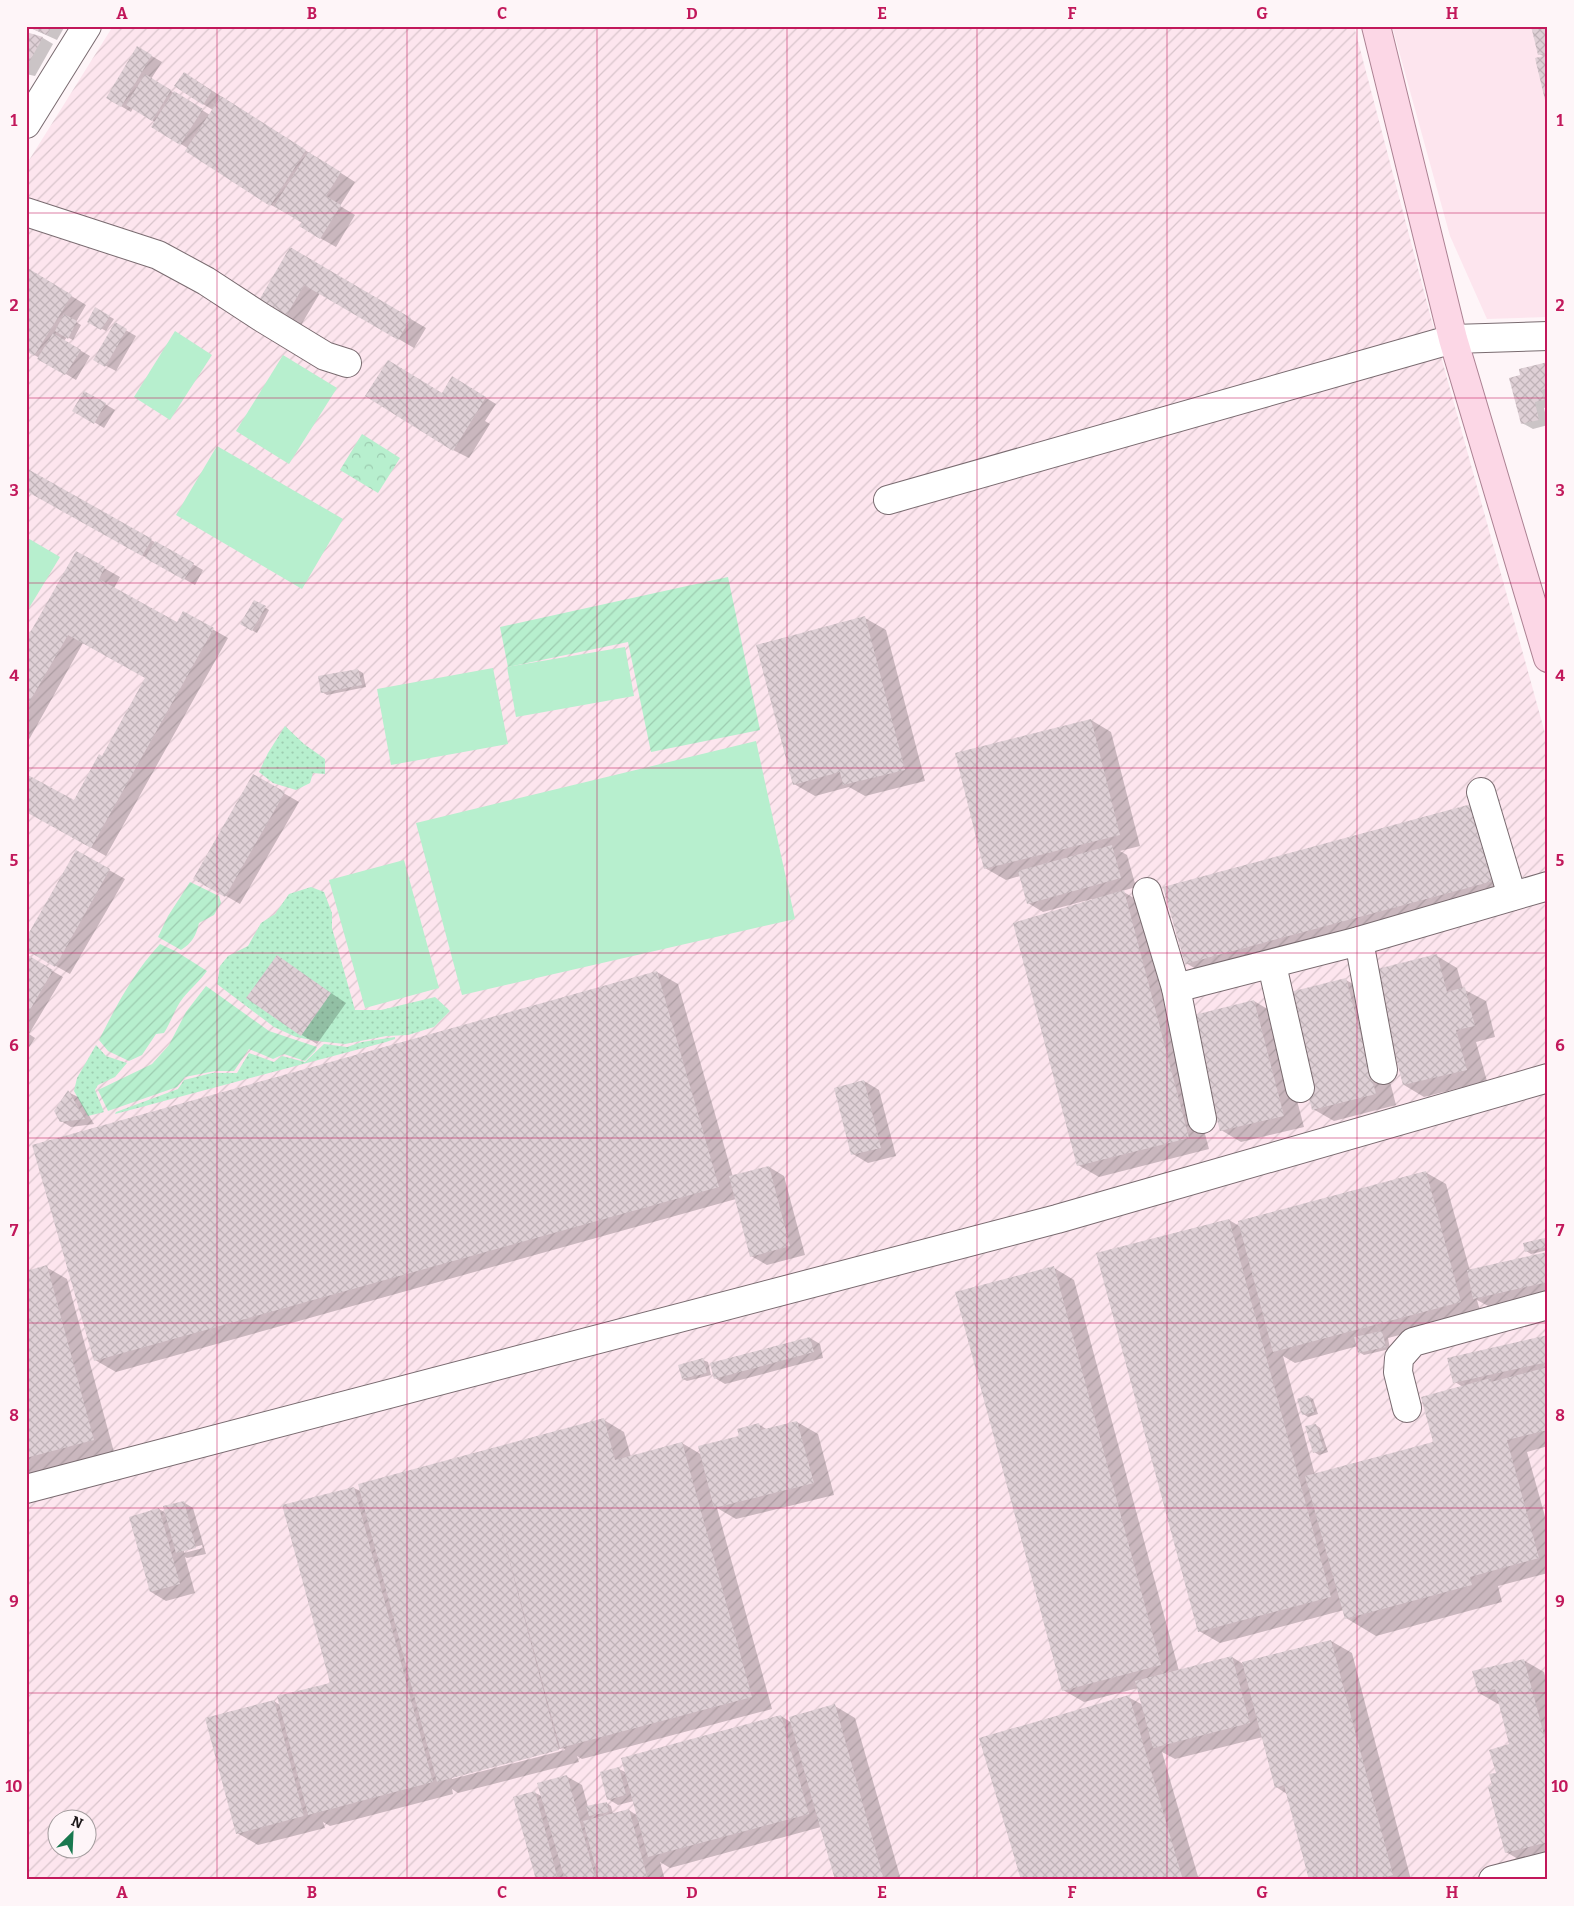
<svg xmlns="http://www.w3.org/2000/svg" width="1574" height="1906" font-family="Bitter,serif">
<defs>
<pattern id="industrial-furrows" width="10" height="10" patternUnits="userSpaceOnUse" patternTransform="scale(1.25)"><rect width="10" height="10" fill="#fde5ee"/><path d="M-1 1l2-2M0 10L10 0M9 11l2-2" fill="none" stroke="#d8c4cb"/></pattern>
<pattern id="grass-dots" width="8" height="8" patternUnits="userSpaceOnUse" patternTransform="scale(1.25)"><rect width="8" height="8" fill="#b7efce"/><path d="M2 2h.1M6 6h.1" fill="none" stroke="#9dccb0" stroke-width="1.8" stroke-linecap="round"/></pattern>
<pattern id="park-crowns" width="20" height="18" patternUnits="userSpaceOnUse" patternTransform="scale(1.25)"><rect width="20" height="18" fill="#b7efce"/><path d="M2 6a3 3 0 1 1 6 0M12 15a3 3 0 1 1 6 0" fill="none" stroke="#9dccb0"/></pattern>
<pattern id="garden-furrows" width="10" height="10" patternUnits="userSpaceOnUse" patternTransform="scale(1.25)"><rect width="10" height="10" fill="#b7efce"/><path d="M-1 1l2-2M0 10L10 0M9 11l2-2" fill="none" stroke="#9dccb0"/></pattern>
<pattern id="building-cross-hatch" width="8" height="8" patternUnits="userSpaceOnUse" patternTransform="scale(1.25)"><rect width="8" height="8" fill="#dfd0d6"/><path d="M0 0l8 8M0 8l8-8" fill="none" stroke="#bfb2b7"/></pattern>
</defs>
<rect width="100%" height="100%" fill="#fef5f8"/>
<!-- built -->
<path fill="#fde5ee" d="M1392 26H1548V317L1487 319 1450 236Z"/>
<!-- industrial -->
<path fill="url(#industrial-furrows)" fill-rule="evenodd" d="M113 26H1354L1442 360 1548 744V1880H26V165ZM58 1818H88V1848H58Z"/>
<!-- grass -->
<g fill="url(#grass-dots)">
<path d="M285 726 304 744 325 759V774L313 773 310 783 296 790 273 783 259 772 268 753Z"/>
<path d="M311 887 324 892 332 913V928L355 1010H381L435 997 450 1011 434 1027 408 1035 386 1036 345 1044 317 1041 296 1037 274 1027 217 984 220 966 228 956 248 946 261 923 275 914 289 894Z"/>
<path d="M395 1037V1039L386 1042 115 1114 116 1112 178 1089 184 1080 212 1073H237L249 1053 274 1062 282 1056 305 1062 324 1044 347 1047 362 1042Z"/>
<path d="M96 1045 106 1056 127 1063 115 1077 98 1085 95 1090 104 1112 88 1116 74 1091 77 1078Z"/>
</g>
<!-- park -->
<path fill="url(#park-crowns)" d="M362 434 400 458 378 493 340 470Z"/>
<!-- garden -->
<g fill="url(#garden-furrows)">
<path d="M728 577 760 730 651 752 628 642 508 667 500 627Z"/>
<path d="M190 882 219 896 221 903 214 915 199 923C196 936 192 943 181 950L158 937 168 916Z"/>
<path d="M160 944 177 952 207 971C200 981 191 988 183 998 175 1008 171 1022 164 1033L156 1034 142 1055 129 1061 108 1051 99 1040C116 1006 134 972 160 944Z"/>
<path d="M206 986 269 1031 317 1047 315 1051 305 1061 284 1054 273 1059 249 1049 234 1071H215L185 1077 177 1087 108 1111 98 1090 152 1064 169 1045 186 1012Z"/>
</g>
<!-- pitch -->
<g fill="#b7efce">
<path d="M175 331 212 355 170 420 134 397Z"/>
<path d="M283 355 337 388 289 464 236 431Z"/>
<path d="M217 446 343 519 302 589 176 515Z"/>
<path d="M26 537 60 557 26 613Z"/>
<path d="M625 647 634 696 516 717 507 667Z"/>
<path d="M493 668 508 744 391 765 377 689Z"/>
<path d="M756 741 795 919 462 995 416 823Z"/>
<path d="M404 860 439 988 365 1008 329 880Z"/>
</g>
<!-- shadow -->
<g fill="#0003" fill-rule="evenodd">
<path d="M26 26H65L57 40Z"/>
<path d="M1548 26V100L1545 57 1539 54Z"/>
<path d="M26 33 43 38 53 44 35 76 26 74Z"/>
<path d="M138 48 162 62 151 79 210 115 213 110 203 104 194 79 355 182 340 206 355 215 336 247 320 238 303 222 271 205 187 151 189 149 181 144 155 122 133 108 131 112 107 98Z"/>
<path d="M291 248 426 328 414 348 320 293 301 325 259 301Z"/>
<path d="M26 268 86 305 76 322 81 325 73 340 67 337 64 341 90 356 76 380 26 350Z"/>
<path d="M96 309 114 319 106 331 88 321Z"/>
<path d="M115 324 136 336 116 371 95 360Z"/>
<path d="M1548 363V407L1544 408 1548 425 1533 429 1522 423Z"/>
<path d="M463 384 496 404 485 421 490 424 469 458 453 450 442 394Z"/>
<path d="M85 392 115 410 104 428 74 410Z"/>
<path d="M26 490 151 540 203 570 195 585Z"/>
<path d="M77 553 120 577 114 588 177 624 184 613 228 638 106 856 26 811 74 802 102 758 147 678 83 643 26 745V642Z"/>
<path d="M254 601 269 610 257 633 241 624Z"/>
<path d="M865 618 886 630 925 781 865 796 849 787 815 796 794 784Z"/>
<path d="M358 670 363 673 366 687 327 695 322 692Z"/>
<path d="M1091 720 1111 732 1140 846 1120 851 1127 855 1136 887 1122 891 1144 904 1209 1149 1099 1177 1078 1165 1092 899 1043 912 1028 903 1020 876 1006 880 985 868Z"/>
<path d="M254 776 299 802 240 904 195 878Z"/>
<path d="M1475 805 1517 891 1206 975 1186 963Z"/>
<path d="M77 852 125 879 70 974 26 949Z"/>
<path d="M26 956 63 977 29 1034 35 1038 26 1052Z"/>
<path d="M1437 956 1457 968 1463 989 1486 1001 1495 1037 1476 1042 1487 1081 1424 1097 1404 1085Z"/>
<path d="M277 957 346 1003 317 1044 302 1035Z"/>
<path d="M657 972 678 984 733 1177 769 1167 784 1176 805 1255 767 1265 751 1256 736 1199 116 1372 95 1360Z"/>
<path d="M1346 980 1367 992 1396 1105 1334 1121 1313 1109Z"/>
<path d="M1254 1001 1274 1013 1304 1127 1241 1142 1221 1130Z"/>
<path d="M864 1081 879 1090 896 1156 868 1163 853 1154Z"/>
<path d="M68 1092 78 1097 94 1124 71 1127 61 1121Z"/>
<path d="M1425 1172 1446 1184 1470 1271 1547 1254 1548 1294 1490 1307 1477 1300 1481 1314 1388 1338 1390 1349 1364 1355 1359 1352 1358 1346 1295 1363 1283 1356 1315 1475 1433 1443 1463 1387 1455 1382 1548 1336V1446L1527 1452 1548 1527V1573L1498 1586 1502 1602 1376 1636 1346 1618 1344 1610 1220 1643 1199 1631 1229 1220 1241 1227Z"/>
<path d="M1544 1239 1548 1241V1250L1531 1254 1526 1251Z"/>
<path d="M46 1267 67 1279 114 1452 26 1475V1272Z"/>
<path d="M1054 1268 1074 1280 1179 1671 1232 1657 1243 1664 1331 1641 1352 1653 1411 1880H1310L1287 1794 1276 1787 1263 1737 1175 1759 1162 1752 1199 1880H1022L1128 1697 1143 1705 1138 1688 1084 1702 1063 1690Z"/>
<path d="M810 1338 820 1344 823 1358 725 1384 715 1378Z"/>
<path d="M703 1360 708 1362 711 1375 687 1381 683 1379Z"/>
<path d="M1308 1396 1313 1399 1318 1414 1308 1417 1303 1414Z"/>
<path d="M604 1420 624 1432 631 1457 682 1443 702 1455 741 1437 758 1424 768 1430 797 1422 818 1434 834 1495 736 1519 717 1508 772 1709 582 1759 577 1756 579 1762 458 1793 452 1789 453 1794 330 1826 323 1822 325 1828 258 1845 237 1833 274 1701 280 1705 331 1684 354 1488 362 1492ZM564 1748 565 1750 452 1779V1776Z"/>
<path d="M1316 1425 1320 1428 1328 1452 1319 1455 1314 1452Z"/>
<path d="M183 1502 193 1508 206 1554 187 1558 185 1557 195 1593 166 1601 151 1592 159 1509 167 1514ZM202 1545 203 1548 184 1553V1550Z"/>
<path d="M1523 1660 1544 1672 1548 1686V1859L1527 1864 1506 1852 1494 1786 1497 1774 1511 1745 1500 1705 1479 1693Z"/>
<path d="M835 1706 855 1718 901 1880H836L821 1827 670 1868 660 1862 665 1880H537L534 1792 543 1797 566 1776 582 1785 588 1807 606 1803 611 1806 613 1814 629 1810 638 1816 634 1801 618 1805 608 1799 619 1769 627 1773 781 1716 792 1723Z"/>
</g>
<!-- building -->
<g fill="url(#building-cross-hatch)">
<path d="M26 26H52L47 35Z"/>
<path d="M1531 26H1548V53L1538 55Z"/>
<path d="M26 32 43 37 26 68Z"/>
<path d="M137 46 152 55 121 107 106 98Z"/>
<path d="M1548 55V100H1545L1535 58Z"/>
<path d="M184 72 212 91 203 105 174 86Z"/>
<path d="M145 74 171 90 152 121 126 105Z"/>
<path d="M174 91 203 109 180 145 151 127Z"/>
<path d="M221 96 306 150 270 206 185 151Z"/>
<path d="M308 152 341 172 326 196 341 205 320 239 299 226 302 223 274 206Z"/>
<path d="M290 247 411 318 398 340 304 285 285 318 258 302Z"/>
<path d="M26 267 72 295 34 356 26 351Z"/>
<path d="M95 307 110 316 101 330 87 322Z"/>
<path d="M64 314 77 321 68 339 55 331Z"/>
<path d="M115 322 127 329 105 367 93 360Z"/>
<path d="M53 333 81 350 65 375 37 359Z"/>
<path d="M388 360 442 393 452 376 486 397 453 451 365 396Z"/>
<path d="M1548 362V388L1542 390 1544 400 1535 402 1539 420 1521 424 1509 378 1520 375 1519 369Z"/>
<path d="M84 391 106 403 94 424 72 411Z"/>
<path d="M26 468 152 539 142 556 26 491Z"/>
<path d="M155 541 194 563 184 580 145 558Z"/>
<path d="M76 551 105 567 99 579 177 622 183 611 214 628 91 848 26 812V774L74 800 99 754 102 756 145 678 68 635 26 708V640Z"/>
<path d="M254 600 266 606 252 631 240 624Z"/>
<path d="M865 616 905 770 843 785 840 772 793 785 756 645Z"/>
<path d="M358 669 362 685 321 693 318 676Z"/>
<path d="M1091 719 1120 835 984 869 955 753Z"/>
<path d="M253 774 285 792 225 897 193 879Z"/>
<path d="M1475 803 1497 880 1185 964 1163 887Z"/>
<path d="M1112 845 1121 878 1027 904 1018 871Z"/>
<path d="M76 850 110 869 55 967 26 950V938Z"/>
<path d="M1124 890 1189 1138 1077 1166 1013 923Z"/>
<path d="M26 954 53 970 26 1017Z"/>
<path d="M1437 954 1447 992 1465 987 1475 1026 1456 1030 1467 1070 1403 1085 1373 970Z"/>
<path d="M277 955 331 993 301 1036 246 998Z"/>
<path d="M657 971 719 1187 94 1361 32 1145Z"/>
<path d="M1346 978 1376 1094 1312 1110 1282 994Z"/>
<path d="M1254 1000 1284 1116 1220 1131 1190 1016Z"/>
<path d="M864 1080 881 1148 851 1155 834 1088Z"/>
<path d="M68 1090 85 1119 60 1122 54 1111Z"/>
<path d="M769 1166 790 1246 750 1257 729 1176Z"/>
<path d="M1426 1171 1461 1302 1273 1352 1238 1221Z"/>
<path d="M1229 1219 1331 1597 1198 1632 1096 1253Z"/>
<path d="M1545 1238 1547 1247 1525 1252 1523 1243Z"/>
<path d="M1547 1252 1548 1282 1473 1299 1467 1270Z"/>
<path d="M47 1265 94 1440 26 1458V1271Z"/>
<path d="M1054 1266 1161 1665 1062 1691 955 1292Z"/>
<path d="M1382 1331 1386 1347 1358 1353 1354 1337Z"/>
<path d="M1548 1335V1362L1453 1383 1447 1358Z"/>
<path d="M810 1337 814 1352 714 1379 710 1363Z"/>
<path d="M703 1358 707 1373 682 1379 678 1365Z"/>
<path d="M1548 1367V1430L1507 1440 1539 1558 1470 1577 1472 1585 1345 1619 1305 1476 1433 1442 1421 1397 1491 1378V1382Z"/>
<path d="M1309 1395 1314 1412 1302 1415 1297 1399Z"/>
<path d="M604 1418 615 1460 682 1442 752 1697 560 1748 495 1506 559 1750 437 1782 358 1484Z"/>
<path d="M797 1421 814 1483 714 1508 698 1446 739 1436 737 1429 759 1423 761 1430Z"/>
<path d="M1316 1424 1324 1450 1313 1453 1305 1426Z"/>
<path d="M354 1487 433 1782 308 1815 277 1696 330 1683 282 1505Z"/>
<path d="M184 1501 196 1548 176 1553 163 1506Z"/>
<path d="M159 1508 180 1584 150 1592 129 1517Z"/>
<path d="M1331 1640 1393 1875 1376 1880H1309L1284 1785 1275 1788 1242 1662Z"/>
<path d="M1232 1656 1250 1723 1153 1748 1135 1681Z"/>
<path d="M1524 1659 1548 1750V1842L1505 1853 1488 1787 1492 1785 1489 1774 1496 1773 1489 1750 1509 1744 1495 1689 1478 1693 1472 1671Z"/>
<path d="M1129 1695 1183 1880H1021L979 1738Z"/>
<path d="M274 1700 304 1816 236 1834 205 1718Z"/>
<path d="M835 1704 884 1880H835L789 1717Z"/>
<path d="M781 1715 809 1814 648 1857 621 1758Z"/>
<path d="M619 1767 626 1795 607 1800 600 1772Z"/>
<path d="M567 1775 596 1880H565L537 1783Z"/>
<path d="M535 1791 558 1880H536L513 1797Z"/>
<path d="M607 1802 609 1812 589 1816 586 1806Z"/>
<path d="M629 1809 648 1880H599L583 1821Z"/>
</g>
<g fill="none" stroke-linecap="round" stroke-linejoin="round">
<defs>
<g id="minor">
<path d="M26 124 87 26"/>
<path d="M26 212 158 255 206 281 261 317 325 356 347 363"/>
<path d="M888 500 1453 339 1548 336"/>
<path d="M1481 792 1512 896"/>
<path d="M1147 892 1176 988 1202 1119"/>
<path d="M1359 941 1383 1070"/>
<path d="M1272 965 1300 1088"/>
<path d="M1176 988 1359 941 1548 886"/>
<path d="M1407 1408 1398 1372 1399 1358 1413 1342 1548 1305"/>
<path d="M26 1489 1057 1219 1548 1078"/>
<path d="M1493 1880 1548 1866"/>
</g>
<path id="major" d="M1376 26 1453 339 1548 658"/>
</defs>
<!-- minor casing -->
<use href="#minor" stroke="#796b70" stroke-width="30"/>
<!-- major casing -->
<use href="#major" stroke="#ac8293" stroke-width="30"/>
<!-- minor -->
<use href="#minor" stroke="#fff" stroke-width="28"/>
<!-- major -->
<use href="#major" stroke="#fcd7e6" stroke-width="28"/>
</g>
<!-- grid -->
<path fill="none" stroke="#c2185b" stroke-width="1" stroke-opacity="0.55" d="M217 26V1880M407 26V1880M597 26V1880M787 26V1880M977 26V1880M1167 26V1880M1357 26V1880M26 213H1548M26 398H1548M26 583H1548M26 768H1548M26 953H1548M26 1138H1548M26 1323H1548M26 1508H1548M26 1693H1548"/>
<!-- border -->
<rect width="1574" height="1906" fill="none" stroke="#fef5f8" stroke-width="55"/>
<!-- north arrow -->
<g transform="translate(72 1834) rotate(24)"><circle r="24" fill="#fef5f8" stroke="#a39c9e"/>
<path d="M0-4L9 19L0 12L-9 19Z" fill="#19784f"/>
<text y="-8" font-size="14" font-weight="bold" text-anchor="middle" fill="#1b1618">N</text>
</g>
<rect x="28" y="28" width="1518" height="1850" fill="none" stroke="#c2185b" stroke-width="2"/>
<g font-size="16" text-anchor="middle" font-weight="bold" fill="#c2185b">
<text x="122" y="19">A</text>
<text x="312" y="19">B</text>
<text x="502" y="19">C</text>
<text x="692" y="19">D</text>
<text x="882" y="19">E</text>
<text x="1072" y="19">F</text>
<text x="1262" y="19">G</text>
<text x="1452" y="19">H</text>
<text x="14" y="126">1</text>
<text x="1560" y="126">1</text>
<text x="14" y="311">2</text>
<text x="1560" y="311">2</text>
<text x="14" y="496">3</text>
<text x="1560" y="496">3</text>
<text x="14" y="681">4</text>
<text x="1560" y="681">4</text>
<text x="14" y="866">5</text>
<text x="1560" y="866">5</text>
<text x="14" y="1051">6</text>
<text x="1560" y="1051">6</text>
<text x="14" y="1236">7</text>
<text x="1560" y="1236">7</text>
<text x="14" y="1421">8</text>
<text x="1560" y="1421">8</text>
<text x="14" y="1607">9</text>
<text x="1560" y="1607">9</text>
<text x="14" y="1792">10</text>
<text x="1560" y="1792">10</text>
<text x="122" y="1898">A</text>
<text x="312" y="1898">B</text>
<text x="502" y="1898">C</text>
<text x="692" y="1898">D</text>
<text x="882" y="1898">E</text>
<text x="1072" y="1898">F</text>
<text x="1262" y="1898">G</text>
<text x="1452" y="1898">H</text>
</g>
</svg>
